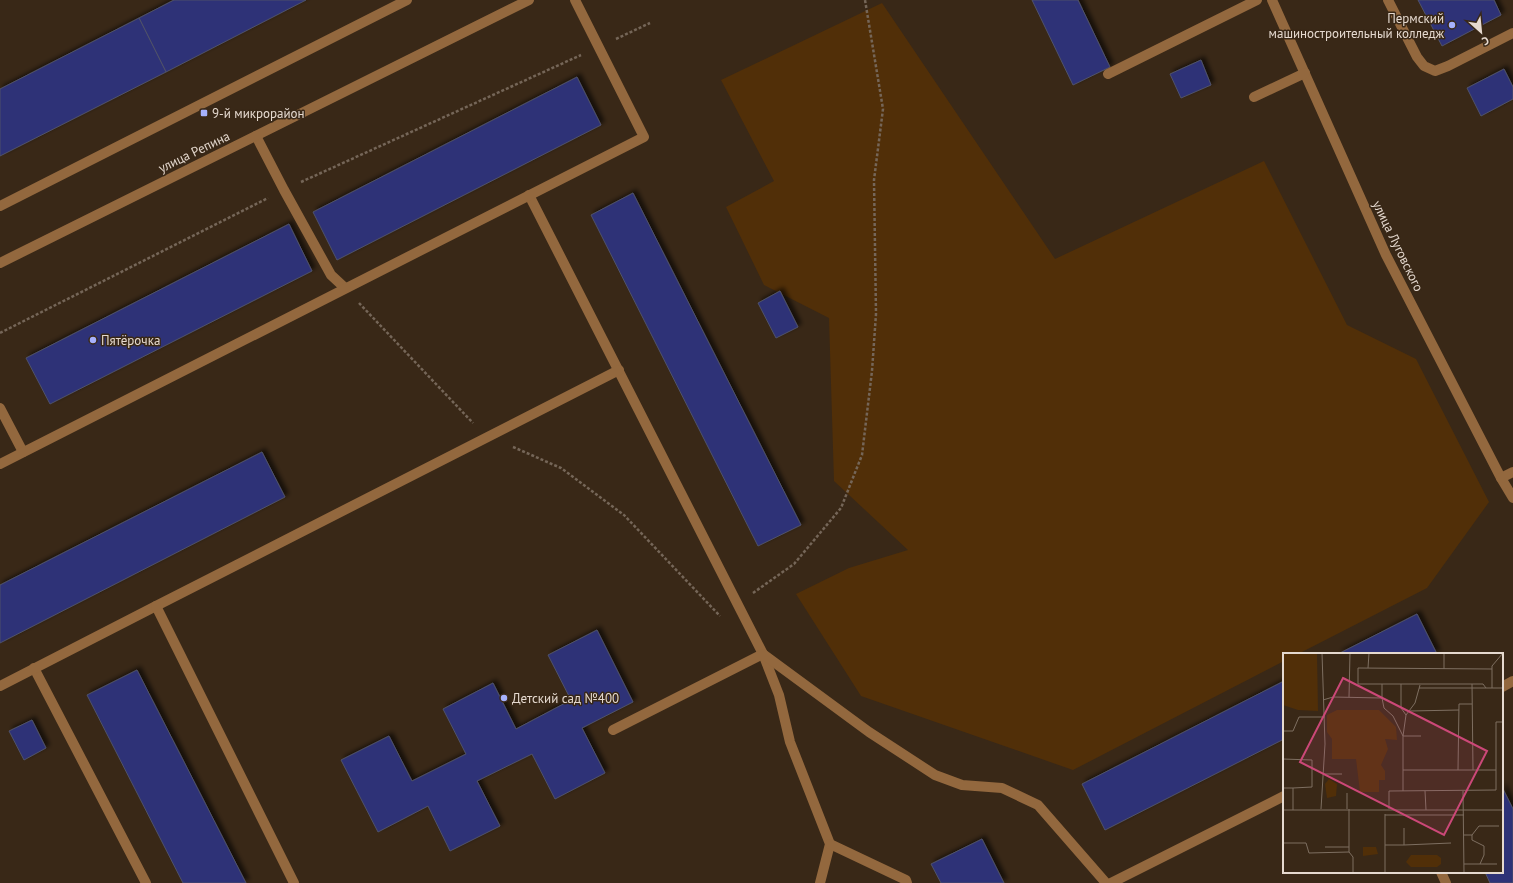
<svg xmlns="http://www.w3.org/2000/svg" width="1513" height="883" font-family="'PT Sans',sans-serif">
<defs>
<filter id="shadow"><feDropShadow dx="3.5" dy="-3.5" stdDeviation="2" flood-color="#0009"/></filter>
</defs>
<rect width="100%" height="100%" fill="#392817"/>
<!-- green -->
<path fill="#512f08" d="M882 3 1055 259 1264 161 1347 325 1416 359 1489 502 1427 588 1298 654H1284V661L1073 770 861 696 796 594 849 568 908 550 834 481 829 318 764 285 726 207 774 181 721 80Z"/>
<!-- building -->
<g fill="#2e3077" stroke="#4f536a" filter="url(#shadow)">
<path d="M174 0H306L166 72 139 18Z"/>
<path d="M1032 0H1078L1110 67 1073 85Z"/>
<path d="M1418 0H1494L1501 15 1442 46Z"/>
<path d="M139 18 166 72 0 156V89Z"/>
<path d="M1201 60 1211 85 1181 98 1170 74Z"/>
<path d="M1504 69 1513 87V99L1481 116 1467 88Z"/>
<path d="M577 77 601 125 337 260 313 212Z"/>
<path d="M633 193 801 525 758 546 591 215Z"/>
<path d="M289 224 312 271 50 404 26 358Z"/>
<path d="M780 291 798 327 776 338 758 303Z"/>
<path d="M262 452 285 497 0 643V585Z"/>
<path d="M1417 614 1437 654H1338Z"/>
<path d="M597 630 633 702 582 728 605 773 555 799 532 754 477 781 500 826 450 851 428 806 378 832 341 760 389 736 412 781 466 754 443 709 493 683 516 729 571 700 548 655Z"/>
<path d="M137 670 246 883H183L87 695Z"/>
<path d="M1284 681V739L1105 830 1082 784Z"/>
<path d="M32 720 46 748 24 760 9 731Z"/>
<path d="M1502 787 1513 809V883H1490L1485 872H1502Z"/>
<path d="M982 839 1004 883H941L931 864Z"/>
</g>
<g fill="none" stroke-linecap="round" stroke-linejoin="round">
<!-- path -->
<g stroke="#756658" stroke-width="2.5" stroke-dasharray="3 2" stroke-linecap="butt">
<path d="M616 39 650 23"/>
<path d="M301 182 581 55"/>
<path d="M359 303 473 423"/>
<path d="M0 333 268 198"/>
<path d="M513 447 561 468 624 515 720 616"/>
<path d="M753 593 794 564 841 508 862 455 872 371 876 314 874 180 883 109 865 0"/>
</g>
<!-- minor -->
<g stroke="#93683e" stroke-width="10">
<path d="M1272 0 1386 255 1501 478 1513 498"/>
<path d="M1388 0 1417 57 1424 66 1435 71 1448 66 1513 33"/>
<path d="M1108 74 1257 0"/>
<path d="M1254 97 1305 73"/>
<path d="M256 136 284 190 331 275 345 288"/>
<path d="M529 195 763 654 779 695 790 742 830 844 820 883"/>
<path d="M0 206 407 0"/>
<path d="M0 263 529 0"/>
<path d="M0 408 23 452"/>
<path d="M0 464 644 137 575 0"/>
<path d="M1501 478 1513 472"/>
<path d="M34 668 146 883"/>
<path d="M0 686 156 606"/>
<path d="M1502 687 1513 681"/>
<path d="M613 730 763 654 869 732 935 775 962 785 1002 788 1038 805 1106 883"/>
<path d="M830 844 906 880 907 883"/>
<path d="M1441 872 1446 883"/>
<path d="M294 883 156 606 619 370"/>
<path d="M1111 883 1284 796"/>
</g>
</g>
<!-- markers -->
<g fill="#a6b1fc" stroke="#392817" stroke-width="1.5">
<circle cx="1452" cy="25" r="4"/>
<rect x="200" y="109" width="8" height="8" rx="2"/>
<circle cx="93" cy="340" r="4"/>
<circle cx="504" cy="698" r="4"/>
</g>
<g text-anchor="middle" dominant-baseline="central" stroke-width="3" stroke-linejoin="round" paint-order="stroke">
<!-- poi labels -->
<g font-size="13" fill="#e5d9cf" stroke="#392817" text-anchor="start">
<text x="1444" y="18" text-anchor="end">Пермский<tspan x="1444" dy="15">машиностроительный колледж</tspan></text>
<text x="212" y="113">9-й микрорайон</text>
<text x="101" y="340">Пятёрочка</text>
<text x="512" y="698">Детский сад №400</text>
</g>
<!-- street labels -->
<g font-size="13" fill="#e5d9cf" stroke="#392817">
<text transform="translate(194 152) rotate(-26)">улица Репина</text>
<text transform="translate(1398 246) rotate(64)">улица Луговского</text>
</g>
</g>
<!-- overview -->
<g transform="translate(1283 653)">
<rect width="220" height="220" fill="#392817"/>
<path d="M0 0H34L35 58 15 57 0 52ZM54 57H96L113 74 114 87 102 86 105 96 98 112 102 118V127H96V139H77L73 106H49V86L44 79V62ZM46 126 54 131 53 143 44 145 42 131ZM80 194H93L95 201 80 203ZM128 202H154L158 205V211L154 214H128L123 209Z" fill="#512f08"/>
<path fill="none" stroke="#7e6f61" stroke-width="1" d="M161 0V16M85 15 86 0M118 31H75V15L209 16M189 31 190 117M136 35H220M209 35V13L220 0M66 44 67 0M99 45V31M40 47 50 44 99 45 101 55 110 63 120 83H138M127 58 176 57M123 62 118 55V31H200L203 35M0 78H10L16 64H42M0 106 29 107V134L10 135M120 117H175L176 51H189M175 117H213M40 121H59M0 135H10V157M120 138V83L123 62 132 50 137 32M142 138 143 157M180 138 181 220M38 156 42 91 39 0M64 156V140M106 156V138L213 137V69H220M0 157H220M102 161V220M102 162H181M181 182H189L196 173H216M189 182V187L201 193V202L197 211M0 190H23L26 200 66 199V156M102 192H121V175M121 192 168 190M42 194H66M66 199 70 204V220M181 211H214"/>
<path fill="#cb4878" fill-opacity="0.15" stroke="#cb4878" stroke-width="2" d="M60 25 204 98 161 182 17 109Z"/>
<rect width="220" height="220" fill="none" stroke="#e5d9cf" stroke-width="2"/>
</g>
<!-- north arrow -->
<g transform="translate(1481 32) rotate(153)" stroke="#392817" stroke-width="3" paint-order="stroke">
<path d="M0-3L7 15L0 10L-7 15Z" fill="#e5d9cf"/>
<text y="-6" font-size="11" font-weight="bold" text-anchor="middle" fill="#e5d9cf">С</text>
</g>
</svg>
